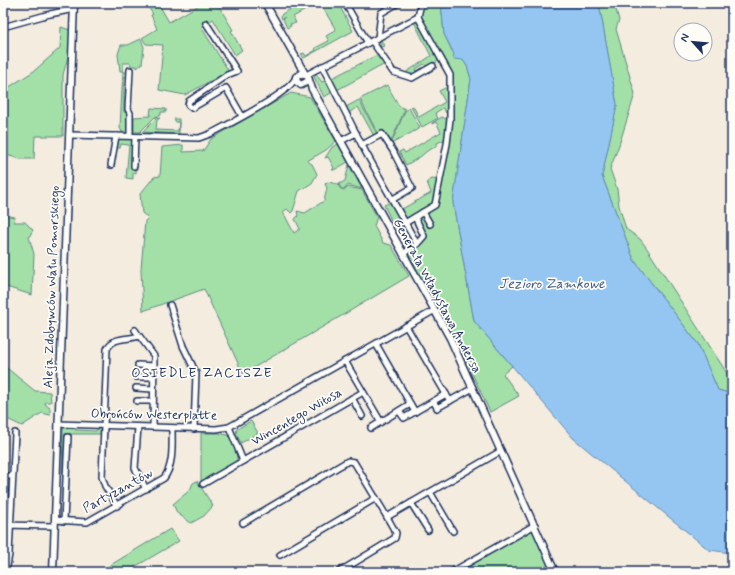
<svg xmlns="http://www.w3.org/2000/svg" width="735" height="575" font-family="Mynerve,sans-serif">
<rect width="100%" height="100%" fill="#f3ecdf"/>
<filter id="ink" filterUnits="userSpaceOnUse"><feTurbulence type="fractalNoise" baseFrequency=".025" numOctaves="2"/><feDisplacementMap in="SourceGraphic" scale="8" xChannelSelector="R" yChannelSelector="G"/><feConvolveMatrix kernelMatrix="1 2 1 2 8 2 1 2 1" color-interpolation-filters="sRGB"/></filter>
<g filter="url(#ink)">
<!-- green -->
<g fill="#a3e0a7" stroke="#5f8882">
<path d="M145 3H158L169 22 203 3H217L233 30 231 31 242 50 235 55 213 19 201 27 228 70 227 72 185 95 159 90 163 45 146 44 142 38 157 29 151 15 153 14Z"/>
<path d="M301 3H318L293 17 296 23 290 24 291 26 287 28 283 19 285 17 282 19 281 16 282 14Z"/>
<path d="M320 3H338L353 31 304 58 301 54 304 53 306 56 316 50 315 48 329 41 326 36 336 30Z"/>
<path d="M424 3H441L444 34 452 51 463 60 467 66 471 79 453 203 474 321 512 366 503 374 519 396 490 412 450 326 408 254 427 234 417 219 422 215 428 228 433 223 427 212 437 206 442 177 451 77 421 17Z"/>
<path d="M599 3H614L619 20 616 29 635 94 619 145 610 169 617 189 619 206 626 229 640 239 646 247 732 381V394L718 390 698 344 634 260 602 176 617 105Z"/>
<path d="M416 19 434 52 433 55 435 54 438 59 437 62 427 67 424 64 416 69 417 72 412 75 395 69 392 64 396 69 405 73 431 56 414 22 381 40 384 46 381 47 379 40Z"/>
<path d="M61 27 70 30V49L63 75V136H35L34 159H20L3 154V91L34 71 60 48Z"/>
<path d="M141 39 144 47 142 64 137 68V66H131L130 63H123V71L127 73 128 77H124V112L128 114V132H122L120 128 123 71H120L118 54 121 45H128Z"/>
<path d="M377 55 379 59 381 58 385 64 337 90 330 79Z"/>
<path d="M315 73 322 82 327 81 333 92 324 97 313 75Z"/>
<path d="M387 85 399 106 405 109 390 144 378 134 360 99Z"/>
<path d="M445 88H449L448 112 446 113 443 108 435 113 438 118 422 127 411 107 413 106 419 117 445 102 439 91Z"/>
<path d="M291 93 310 97 336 141 326 150 307 161 312 164 317 174 312 183 299 191 293 211 291 213 287 209 283 212 294 233 300 229 295 219 298 216 297 211 305 213 324 201 327 188 325 184 327 182 338 184 339 187 341 189 339 184 345 181 349 165 362 189 348 185 345 189H341L345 190 348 187 362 190 377 217 374 226 383 243 391 245 409 276 243 374 204 289 143 311 141 270 145 221 148 218 142 213 140 194 154 177 160 176 162 147 183 145V152L203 151 211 139Z"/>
<path d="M359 100 377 134 374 136 358 107 350 112V115L346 107Z"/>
<path d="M151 108 166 109V112H161V115L155 117 140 132H134V117L150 116Z"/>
<path d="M409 108 420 128 391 144 405 111Z"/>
<path d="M442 117 448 120 444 140 437 143V146L427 151 420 157 406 165 399 152 403 150 405 153 441 132 436 122 432 124V123Z"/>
<path d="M156 118H160L157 120 156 130 178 131 179 122H176L174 119H179V134L142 132Z"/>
<path d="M119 138H131L134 140 132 168 136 171V173H133V179L126 178 129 145 121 144 120 148H117Z"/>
<path d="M338 144 348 162 334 170H332L334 168 328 157 325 158 332 147Z"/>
<path d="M432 179 439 180 432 205 405 219 395 201 396 200 402 209 431 193 427 182Z"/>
<path d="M391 202 403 222 400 223 403 229 394 226 384 205Z"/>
<path d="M3 215 15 217 14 222H25L33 230 29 237 34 254 32 295 3 286Z"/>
<path d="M3 365 35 391 50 392 51 402H45L46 405 50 408V415L42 413 22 426 3 417Z"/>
<path d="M251 421 258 433 241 443 236 433 237 429Z"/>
<path d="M67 427H75V430L96 431 99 427 104 429 102 434H65L63 477 62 472 63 432V429Z"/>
<path d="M201 433H219L231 436 237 453V461L201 482Z"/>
<path d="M197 481 213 506 204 516 191 523 177 513 173 504 190 490 193 483Z"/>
<path d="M536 528 555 572H457Z"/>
<path d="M170 529 179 541 126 572H99Z"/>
</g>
<!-- water -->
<path fill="#95c6f1" stroke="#648ab6" d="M441 3H599L617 105 602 176 634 260 698 344 718 390 732 394V553L709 550 573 438 474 321 453 203 471 79 467 66 463 60 454 59 453 57 454 54 444 34Z"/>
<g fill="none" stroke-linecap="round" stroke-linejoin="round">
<defs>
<g id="minor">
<path d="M345 3 368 43"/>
<path d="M206 23 237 71 227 75 189 101 188 105 192 108 226 88 242 116"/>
<path d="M3 27 50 14 74 9"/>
<path d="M378 38 381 13 398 3"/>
<path d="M372 41 393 72 412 78 433 66"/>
<path d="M322 66 365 151 417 244 403 254"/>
<path d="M130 70 128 109 130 113V136"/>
<path d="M306 75 418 17"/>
<path d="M69 135 199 138 210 134C227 125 291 93 296 77"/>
<path d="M341 141 356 133"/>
<path d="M362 145 382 134 393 151 412 188 393 199"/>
<path d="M111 165 116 136"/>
<path d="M134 166 135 137"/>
<path d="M423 212 430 224"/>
<path d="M415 217 424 236 417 244"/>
<path d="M405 223 435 205 447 144 450 119V75L418 17 421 3"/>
<path d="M170 305 183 346 196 373 194 429"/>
<path d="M406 326 450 401"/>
<path d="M135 330 154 356 153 427"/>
<path d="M376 344 415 412"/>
<path d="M345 361 381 422"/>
<path d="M138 365 154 366"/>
<path d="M137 377H153"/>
<path d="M136 388 153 389"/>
<path d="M352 398 362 416"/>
<path d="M137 401H153"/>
<path d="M434 402 437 408 473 388"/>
<path d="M399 411 404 418 446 394"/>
<path d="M58 424 216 429 229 427 435 310"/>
<path d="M138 427 135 468 146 489"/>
<path d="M229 427 243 461"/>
<path d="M371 428 410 404"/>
<path d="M3 476H12"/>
<path d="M203 484 363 392"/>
<path d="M430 492 453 531"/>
<path d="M411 503 428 530"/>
<path d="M117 506 105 486 102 477 107 349C113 336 129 340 139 336"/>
<path d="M55 520 87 522 164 478C174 465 172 444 172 428"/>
<path d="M64 521 68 437"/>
<path d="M243 523 348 461 354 462 387 517 501 451"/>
<path d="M3 525 54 526"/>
<path d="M280 555 376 498"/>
<path d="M4 572 7 566 9 554 15 433"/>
<path d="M339 572 395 538 396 533 387 517"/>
<path d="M452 572 535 525"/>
</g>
<g id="major">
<path d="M265 3 305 74"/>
<path d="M308 81 301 85 297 82 296 77 303 73 308 77 312 89 450 338 555 572"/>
<path d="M53 572 74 3"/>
</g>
</defs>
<!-- minor casing -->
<use href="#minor" stroke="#1b2f5e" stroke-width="8"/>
<!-- major casing -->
<use href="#major" stroke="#1b2f5e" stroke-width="9"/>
<!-- minor -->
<use href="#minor" stroke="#fdfcf7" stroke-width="5"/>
<!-- major -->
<use href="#major" stroke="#fdfcf7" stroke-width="6"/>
</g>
</g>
<g text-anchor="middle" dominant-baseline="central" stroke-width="3.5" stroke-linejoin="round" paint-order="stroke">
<!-- street labels -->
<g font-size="13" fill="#1b2f5e" stroke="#fdfcf7">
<text transform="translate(52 287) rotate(-88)">Aleja Zdobywców Wału Pomorskiego</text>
<text transform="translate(437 296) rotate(62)">Generała Władysława Andersa</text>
<text transform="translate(154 415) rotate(1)">Obrońców Westerplatte</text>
<text transform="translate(297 417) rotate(-30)">Wincentego Witosa</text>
<text transform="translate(118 491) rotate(-29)">Partyzantów</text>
</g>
<!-- water labels -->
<g font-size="14" font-style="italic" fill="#405c8a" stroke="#fdfcf7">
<text x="552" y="284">Jezioro Zamkowe</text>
</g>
<!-- neighbourhood labels -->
<g font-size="14" letter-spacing="1" fill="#1b2f5e" stroke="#fdfcf7">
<text x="202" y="373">OSIEDLE ZACISZE</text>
</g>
</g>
<!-- margin -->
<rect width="735" height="575" fill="none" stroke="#fdfcf7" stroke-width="16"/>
<rect x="8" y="8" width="719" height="559" fill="none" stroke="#1b2f5e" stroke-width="1.5" filter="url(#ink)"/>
<!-- north arrow -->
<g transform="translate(693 42) rotate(297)"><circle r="19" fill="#fdfcf7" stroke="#a3aaba"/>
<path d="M0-3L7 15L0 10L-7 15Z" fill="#1b2f5e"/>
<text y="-6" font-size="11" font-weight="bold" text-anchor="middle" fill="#1b2f5e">N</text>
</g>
</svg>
